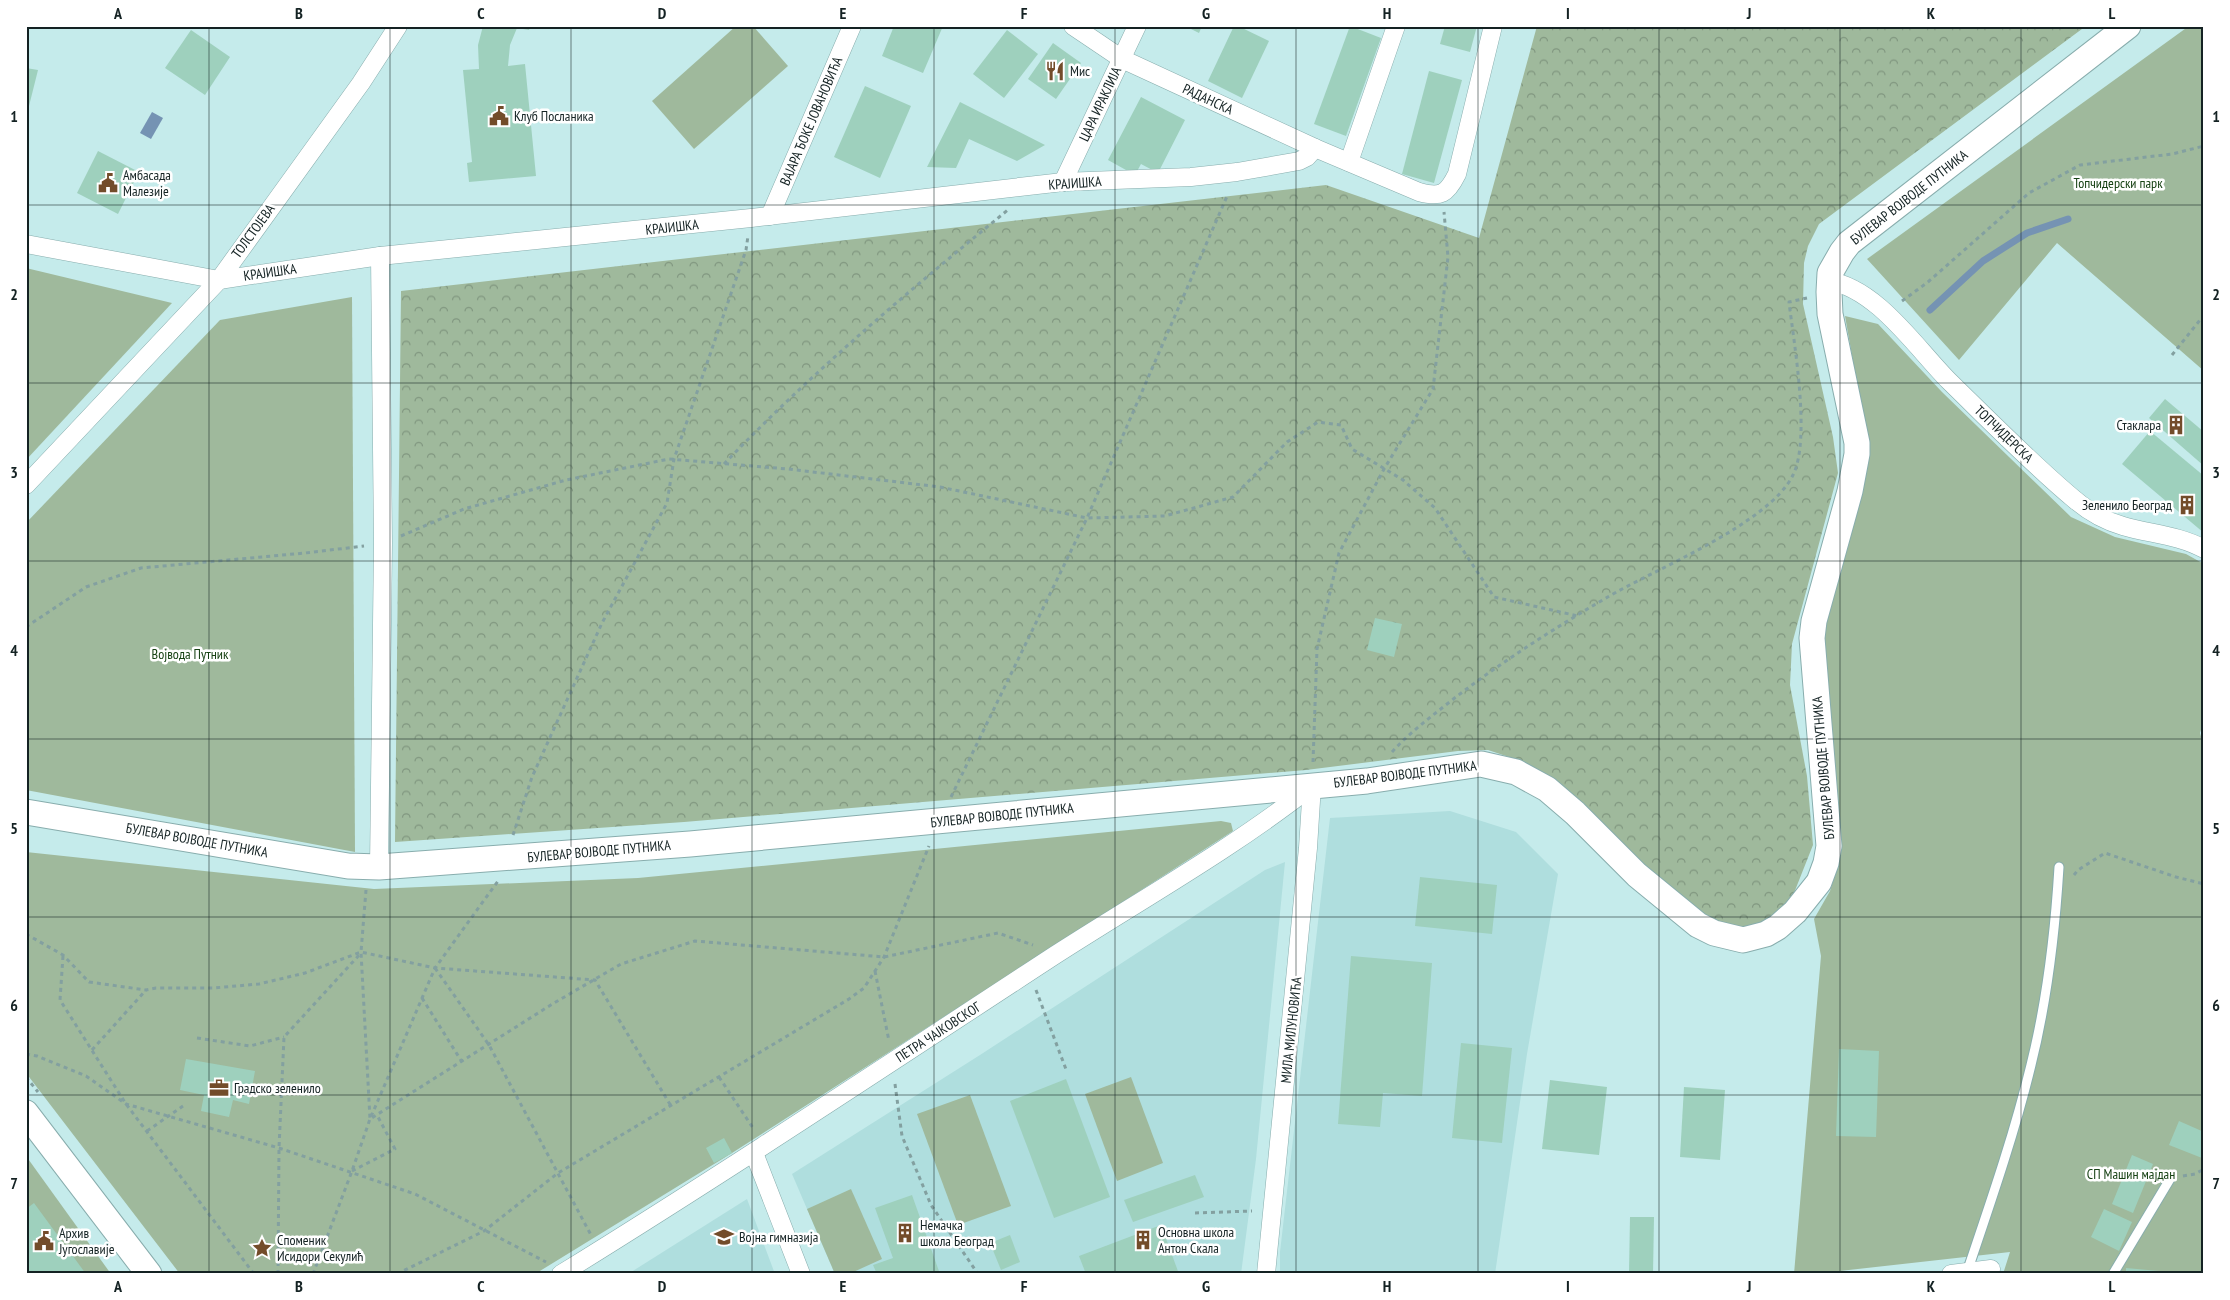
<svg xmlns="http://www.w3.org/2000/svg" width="2230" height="1300" font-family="'PT Sans Narrow',sans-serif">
<defs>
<pattern id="forest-crowns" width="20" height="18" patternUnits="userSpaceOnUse" patternTransform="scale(1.25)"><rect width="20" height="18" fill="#9fb99c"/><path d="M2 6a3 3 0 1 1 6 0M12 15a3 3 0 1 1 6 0" fill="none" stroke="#80967f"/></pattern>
</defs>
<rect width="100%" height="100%" fill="#c5ebeb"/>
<!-- built -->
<g fill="#afdede">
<path d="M1450 811 1516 832 1558 874 1527 1054 1495 1274H1280V1252L1330 818Z"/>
<path d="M1285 862 1256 1159 1241 1274H835L792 1174 980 1055 1265 870Z"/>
<path d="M747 1199 775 1274H628Z"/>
</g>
<!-- green -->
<g fill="#9fb99c">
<path d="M736 26H753L788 66 694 149 652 101Z"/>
<path d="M2189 26H2204V371L2057 243 1959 360 1867 259Z"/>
<path d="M26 268 172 303 26 460Z"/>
<path d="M352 297 355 852 26 790V523L220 320Z"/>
<path d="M1845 316 1878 324 1942 392 2071 517 2115 537 2186 554 2204 564V720L2200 733 2204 747V1274H2003L2010 1252 1813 1274H1794L1821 956 1814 919 1830 891 1840 858 1838 796 1827 722 1822 621 1859 395Z"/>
<path d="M1221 821 1231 823 1233 831 732 1153 535 1274H180L26 1073V852L374 889 638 878Z"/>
<path d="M1131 1077 1163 1163 1117 1181 1085 1094Z"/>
<path d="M970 1095 1011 1206 958 1225 917 1114Z"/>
<path d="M26 1156 111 1274H26Z"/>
<path d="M851 1189 882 1259 849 1274H835L807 1209Z"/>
</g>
<!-- forest -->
<path fill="url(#forest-crowns)" d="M1537 26H2086L1819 224 1808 246 1804 263 1803 304 1833 437 1838 473 1792 644 1790 685 1807 776 1813 845 1794 893 1779 911 1761 924 1741 928 1719 925 1686 906 1512 758 1488 750 1458 751 1306 770 684 822 395 842 401 291 1326 185 1479 238Z"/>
<!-- water -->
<path fill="#7593b3" d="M152 112 163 118 151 139 140 133Z"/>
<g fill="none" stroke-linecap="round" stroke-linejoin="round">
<!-- stream -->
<path stroke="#7593b3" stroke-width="7" d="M1930 310 1983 261 2027 233 2068 219"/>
</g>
<!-- building -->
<g fill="#9ed0bd">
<path d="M483 26H531L529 30 517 28 510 45 508 66 525 64 536 176 469 182 467 163 472 162 463 70 479 69 478 45Z"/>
<path d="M894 26H943L923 73 882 56Z"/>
<path d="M1185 26H1202L1199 33Z"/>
<path d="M1234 26H1238L1269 41 1242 98 1208 81Z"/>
<path d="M1350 26 1381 38 1346 136 1314 124Z"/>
<path d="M1445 26H1477L1470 52 1440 44Z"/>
<path d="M191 30 230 57 205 95 165 68Z"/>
<path d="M1007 30 1038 54 1004 98 973 74Z"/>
<path d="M1053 43 1081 63 1056 99 1028 79Z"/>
<path d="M26 68 38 70 27 114H26Z"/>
<path d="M1429 71 1462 80 1434 183 1402 174Z"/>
<path d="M865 86 911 106 880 178 834 157Z"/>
<path d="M1141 97 1185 120 1158 173 1141 164 1135 175 1108 160Z"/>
<path d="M960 102 1045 145 1017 161 969 139 956 168 927 167Z"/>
<path d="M98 151 139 172 118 214 77 193Z"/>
<path d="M2165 399 2204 432V466L2149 418Z"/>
<path d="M2150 431 2204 476V533L2122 464Z"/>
<path d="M1375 618 1402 624 1394 657 1367 650Z"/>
<path d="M1420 877 1497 885 1492 934 1415 926Z"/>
<path d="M1351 956 1432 963 1422 1096 1383 1093 1380 1127 1338 1124Z"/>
<path d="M1461 1043 1512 1048 1502 1143 1452 1138Z"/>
<path d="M1839 1049 1879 1051 1876 1137 1836 1136Z"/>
<path d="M186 1059 255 1071 249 1104 233 1100 229 1117 201 1111 204 1095 180 1090Z"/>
<path d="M1066 1079 1110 1197 1054 1218 1010 1101Z"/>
<path d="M1550 1080 1607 1087 1599 1155 1542 1149Z"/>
<path d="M1684 1087 1725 1090 1720 1160 1680 1157Z"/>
<path d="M2179 1121 2204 1132 2202 1158 2169 1145Z"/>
<path d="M724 1138 732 1153 714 1163 706 1148Z"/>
<path d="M2132 1155 2153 1164 2133 1213 2112 1204Z"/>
<path d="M1195 1175 1204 1197 1133 1222 1124 1200Z"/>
<path d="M912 1195 940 1274H877L873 1265 893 1258 875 1208Z"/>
<path d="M34 1203 86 1274H26V1209Z"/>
<path d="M2104 1209 2132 1222 2119 1251 2091 1237Z"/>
<path d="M1630 1217H1654L1653 1274H1629Z"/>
<path d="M1161 1225 1179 1274H1086L1079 1256Z"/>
<path d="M1010 1235 1020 1262 1001 1270 990 1243Z"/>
<path d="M2126 1268 2159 1271V1274H2126Z"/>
</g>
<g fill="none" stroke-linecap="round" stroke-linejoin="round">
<defs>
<g id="lane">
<path d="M1967 1272C1990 1204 2014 1135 2031 1065 2047 1001 2055 933 2059 867"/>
<path d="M2113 1274 2170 1179"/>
</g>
<g id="street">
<path d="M1073 26 1122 59 1315 148 1419 192C1441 198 1447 194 1457 174L1493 26"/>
<path d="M1349 162 1396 26"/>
<path d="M1063 182 1137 26"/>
<path d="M770 216 852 26"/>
<path d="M26 244 219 280 380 256 751 218 1063 182 1191 177 1237 172 1299 161 1307 157 1315 148"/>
<path d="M1828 281C1876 287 1917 349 1949 381 1989 420 2031 463 2074 499 2088 511 2105 521 2123 526 2150 534 2179 535 2204 549"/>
<path d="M26 485 219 280 361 83 398 26"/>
<path d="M379 867 383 543 380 256"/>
<path d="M754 1153 801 1274"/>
<path d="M561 1274C726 1172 887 1065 1049 959 1137 902 1229 851 1312 786"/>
<path d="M1266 1274 1308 848 1312 785"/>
<path d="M1951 1274 1991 1269"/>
</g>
<g id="secondary">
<path d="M26 812 348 866 379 867 690 844 1367 781 1481 764 1516 772 1547 789 1575 813 1637 875 1698 925 1714 933 1743 940 1766 934 1778 927 1795 912 1819 882 1826 863 1829 846 1812 638 1814 621 1850 491 1857 454V443L1830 314 1829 292 1830 273 1842 252 1849 243 2128 26"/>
<path d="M26 1113 149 1274"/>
</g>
</defs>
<!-- lane casing -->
<use href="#lane" stroke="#88adad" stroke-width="11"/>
<!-- street casing -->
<use href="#street" stroke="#88adad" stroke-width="19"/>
<!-- secondary casing -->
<use href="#secondary" stroke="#88adad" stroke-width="27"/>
<!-- path -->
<g stroke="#83a0a0" stroke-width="3" stroke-dasharray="4 4" stroke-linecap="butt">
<path d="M1902 301 1928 282 2029 193 2080 165 2172 154 2204 146"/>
<path d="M2172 355 2204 315"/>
<path d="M724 464C813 371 910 290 1009 209"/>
<path d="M401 536 464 509 566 480 669 459 788 469 940 487 1087 518 1165 516 1233 497 1287 442 1318 422 1341 425 1352 449 1403 480 1435 508 1494 597 1578 616"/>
<path d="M26 627 86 587 141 568 305 553 364 546"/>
<path d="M1392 752C1410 732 1431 717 1452 700 1500 663 1553 629 1606 598 1655 569 1769 524 1793 475 1811 439 1794 344 1789 302L1807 298"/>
<path d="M1313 762 1317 649 1339 553 1384 469 1433 389 1448 257 1444 212"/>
<path d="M951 797 1087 518 1228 194"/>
<path d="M513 835 532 777 602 623 667 503 674 459 746 250 748 236"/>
<path d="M2074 875 2078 870 2105 853 2176 877 2204 884"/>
<path d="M366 890 361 952 370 1119 554 1003 621 964 695 941 884 957 998 933 1033 945"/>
<path d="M26 934 63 955 89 982 146 990 156 988H213L259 984 305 973 361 952 435 968 595 980 671 1106"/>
<path d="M63 956 60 1000 126 1104 254 1274"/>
<path d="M435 968 489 1045 591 1235"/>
<path d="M875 971 889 1041"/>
<path d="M1036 990 1067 1072"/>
<path d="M422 998 462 1062"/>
<path d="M197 1038 250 1046 284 1037"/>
<path d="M92 1050 146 990"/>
<path d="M26 1054 37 1056 86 1076 126 1104 279 1148 415 1194 546 1262"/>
<path d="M26 1077 38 1092"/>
<path d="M719 1077 753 1128"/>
<path d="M895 1084 902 1136 931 1205 978 1274"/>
<path d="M147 1131 183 1106"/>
<path d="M352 1171 395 1149 377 1115"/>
<path d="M2183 1176 2195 1174 2204 1169"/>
<path d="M1195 1213 1252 1211"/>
<path d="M278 1274 279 1148 284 1037 361 953"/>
<path d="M313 1274 352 1171 370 1119 435 968 498 881"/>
<path d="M397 1274 484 1231 558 1173 849 999 864 988 884 957 929 846"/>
</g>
<!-- lane -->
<use href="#lane" stroke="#fff" stroke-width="9"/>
<!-- street -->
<use href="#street" stroke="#fff" stroke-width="18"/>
<!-- secondary -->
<use href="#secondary" stroke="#fff" stroke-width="25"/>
</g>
<!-- grid -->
<path fill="none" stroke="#142223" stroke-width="1" stroke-opacity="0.55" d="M209 26V1274M390 26V1274M571 26V1274M752 26V1274M934 26V1274M1115 26V1274M1296 26V1274M1478 26V1274M1659 26V1274M1840 26V1274M2021 26V1274M26 205H2204M26 383H2204M26 561H2204M26 739H2204M26 917H2204M26 1095H2204"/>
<!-- icons -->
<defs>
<symbol id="restaurant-bare" viewBox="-9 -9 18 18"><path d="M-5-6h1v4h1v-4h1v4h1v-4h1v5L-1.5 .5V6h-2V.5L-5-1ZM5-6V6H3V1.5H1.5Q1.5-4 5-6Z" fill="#734c2a" stroke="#fff" stroke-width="2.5" paint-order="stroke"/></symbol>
<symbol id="civic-bare" viewBox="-9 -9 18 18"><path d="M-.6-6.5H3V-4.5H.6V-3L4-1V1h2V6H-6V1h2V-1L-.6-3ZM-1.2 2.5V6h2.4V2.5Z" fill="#734c2a" stroke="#fff" stroke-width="2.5" paint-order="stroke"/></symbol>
<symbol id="building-bare" viewBox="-9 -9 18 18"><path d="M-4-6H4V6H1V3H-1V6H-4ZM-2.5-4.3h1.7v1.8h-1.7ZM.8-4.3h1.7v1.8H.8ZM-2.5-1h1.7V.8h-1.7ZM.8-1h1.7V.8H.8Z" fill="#734c2a" stroke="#fff" stroke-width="2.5" paint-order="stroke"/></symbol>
<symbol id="office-bare" viewBox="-9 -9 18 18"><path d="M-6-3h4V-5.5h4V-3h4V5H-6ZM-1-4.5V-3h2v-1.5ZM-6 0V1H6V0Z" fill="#734c2a" stroke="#fff" stroke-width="2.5" paint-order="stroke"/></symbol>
<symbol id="school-bare" viewBox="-9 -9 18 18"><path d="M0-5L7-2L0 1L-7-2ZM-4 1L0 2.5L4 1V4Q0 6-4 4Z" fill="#734c2a" stroke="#fff" stroke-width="2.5" paint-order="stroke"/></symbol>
<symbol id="sight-bare" viewBox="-9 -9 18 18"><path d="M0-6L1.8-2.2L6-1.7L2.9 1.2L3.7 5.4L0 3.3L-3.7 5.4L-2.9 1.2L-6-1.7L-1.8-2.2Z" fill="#734c2a" stroke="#fff" stroke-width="2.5" paint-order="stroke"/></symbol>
</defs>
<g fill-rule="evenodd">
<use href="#restaurant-bare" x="1041" y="57" width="28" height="28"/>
<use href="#civic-bare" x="485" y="102" width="28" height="28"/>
<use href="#civic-bare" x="94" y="169" width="28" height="28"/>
<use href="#building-bare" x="2162" y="411" width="28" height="28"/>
<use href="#building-bare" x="2173" y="491" width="28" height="28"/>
<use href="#office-bare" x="205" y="1074" width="28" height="28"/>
<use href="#building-bare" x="891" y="1219" width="28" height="28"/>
<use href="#school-bare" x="710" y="1223" width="28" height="28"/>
<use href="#building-bare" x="1129" y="1226" width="28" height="28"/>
<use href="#civic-bare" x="30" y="1227" width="28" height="28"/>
<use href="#sight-bare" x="248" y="1234" width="28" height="28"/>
</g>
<g text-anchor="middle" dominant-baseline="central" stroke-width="5" stroke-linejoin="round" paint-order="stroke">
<!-- poi labels -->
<g font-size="14" fill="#142223" stroke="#fff" text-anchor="start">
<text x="1070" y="71">Мис</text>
<text x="514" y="116">Клуб Посланика</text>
<text x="123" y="175">Амбасада<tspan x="123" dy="16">Малезије</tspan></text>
<text x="2161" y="425" text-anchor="end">Стаклара</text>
<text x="2172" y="505" text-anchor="end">Зеленило Београд</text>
<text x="234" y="1088">Градско зеленило</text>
<text x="920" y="1225">Немачка<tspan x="920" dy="16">школа Београд</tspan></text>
<text x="1158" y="1232">Основна школа<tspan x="1158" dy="16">Антон Скала</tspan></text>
<text x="59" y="1233">Архив<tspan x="59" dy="16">Југославије</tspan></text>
<text x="739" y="1237">Војна гимназија</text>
<text x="277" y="1240">Споменик<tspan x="277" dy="16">Исидори Секулић</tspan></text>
</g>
<!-- street labels -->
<g font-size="14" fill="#142223" stroke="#fff">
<text transform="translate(1208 99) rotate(25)">РАДАНСКА</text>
<text transform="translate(1100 104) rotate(-65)">ЦАРА ИРАКЛИЈА</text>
<text transform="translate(811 121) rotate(-67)">ВАЈАРА ЂОКЕ ЈОВАНОВИЋА</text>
<text transform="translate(1075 183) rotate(-4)">КРАЈИШКА</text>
<text transform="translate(1909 197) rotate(-38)">БУЛЕВАР ВОЈВОДЕ ПУТНИКА</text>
<text transform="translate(672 227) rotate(-6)">КРАЈИШКА</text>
<text transform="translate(253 231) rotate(-54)">ТОЛСТОЈЕВА</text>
<text transform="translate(270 272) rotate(-8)">КРАЈИШКА</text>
<text transform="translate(2004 434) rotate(44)">ТОПЧИДЕРСКА</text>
<text transform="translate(1823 768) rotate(-95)">БУЛЕВАР ВОЈВОДЕ ПУТНИКА</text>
<text transform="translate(1405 774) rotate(-7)">БУЛЕВАР ВОЈВОДЕ ПУТНИКА</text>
<text transform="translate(1002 815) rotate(-6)">БУЛЕВАР ВОЈВОДЕ ПУТНИКА</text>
<text transform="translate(197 840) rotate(10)">БУЛЕВАР ВОЈВОДЕ ПУТНИКА</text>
<text transform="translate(599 851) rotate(-5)">БУЛЕВАР ВОЈВОДЕ ПУТНИКА</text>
<text transform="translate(1291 1030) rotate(-84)">МИЛА МИЛУНОВИЋА</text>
<text transform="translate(938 1032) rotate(-33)">ПЕТРА ЧАЈКОВСКОГ</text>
</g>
<!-- park labels -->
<g font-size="14" fill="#174214" stroke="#fff">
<text x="2118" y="183">Топчидерски парк</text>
<text x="190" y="654">Војвода Путник</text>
<text x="2131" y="1174">СП Машин мајдан</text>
</g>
</g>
<!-- border -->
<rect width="2230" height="1300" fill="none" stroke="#ffffff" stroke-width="55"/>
<rect x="28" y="28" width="2174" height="1244" fill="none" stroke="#142223" stroke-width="2"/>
<g font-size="16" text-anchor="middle" font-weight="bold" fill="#142223">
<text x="118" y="19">A</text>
<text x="299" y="19">B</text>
<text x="481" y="19">C</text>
<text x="662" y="19">D</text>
<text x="843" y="19">E</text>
<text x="1024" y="19">F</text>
<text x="1206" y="19">G</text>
<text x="1387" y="19">H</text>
<text x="1568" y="19">I</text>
<text x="1749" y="19">J</text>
<text x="1931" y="19">K</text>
<text x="2112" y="19">L</text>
<text x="14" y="122">1</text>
<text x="2216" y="122">1</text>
<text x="14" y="300">2</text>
<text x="2216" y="300">2</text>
<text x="14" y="478">3</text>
<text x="2216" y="478">3</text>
<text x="14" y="656">4</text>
<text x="2216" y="656">4</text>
<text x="14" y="834">5</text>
<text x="2216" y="834">5</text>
<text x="14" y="1011">6</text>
<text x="2216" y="1011">6</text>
<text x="14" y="1189">7</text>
<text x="2216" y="1189">7</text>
<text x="118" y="1292">A</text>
<text x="299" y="1292">B</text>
<text x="481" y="1292">C</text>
<text x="662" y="1292">D</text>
<text x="843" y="1292">E</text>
<text x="1024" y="1292">F</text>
<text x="1206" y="1292">G</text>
<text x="1387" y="1292">H</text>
<text x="1568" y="1292">I</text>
<text x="1749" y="1292">J</text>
<text x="1931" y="1292">K</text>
<text x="2112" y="1292">L</text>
</g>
</svg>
